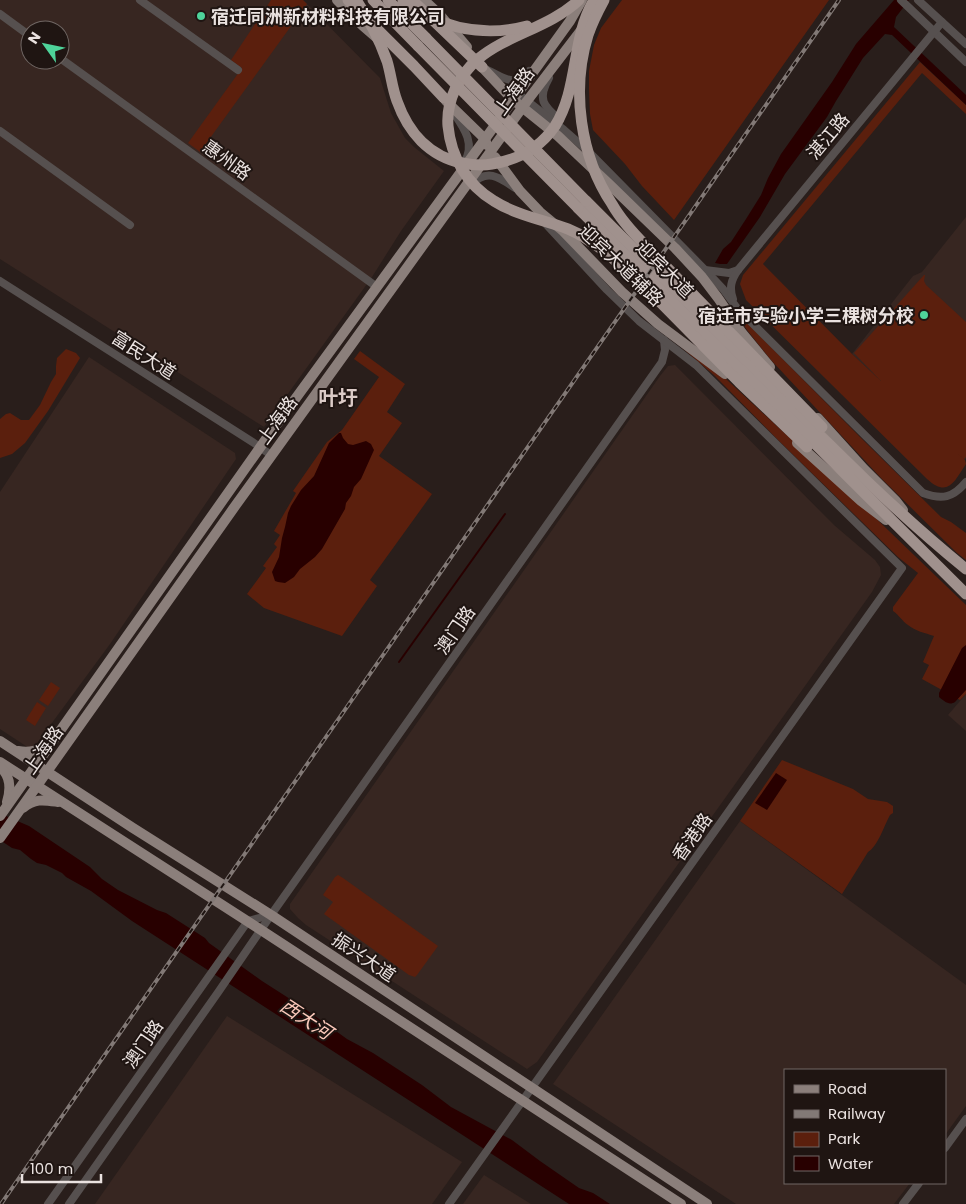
<svg xmlns="http://www.w3.org/2000/svg" width="966" height="1204" font-family="Poppins,'Noto Sans SC',sans-serif">
<rect width="100%" height="100%" fill="#291e1b"/>
<!-- built -->
<g fill="#372621" fill-rule="evenodd">
<path d="M0 0H303L380 78 391 113 405 138 414 147 444 171 401 231 372 277 264 427 0 259ZM30 30H60V60H30Z"/>
<path d="M966 217V458L965 460 852 354 913 276 922 272Z"/>
<path d="M89 357 235 453 236 459 110 644 32 750 0 729V492Z"/>
<path d="M675 365 834 525 875 560 880 567 881 575 872 592 537 1062 527 1069 306 925 298 918 290 909V904L660 376 668 366Z"/>
<path d="M966 694V731L948 715Z"/>
<path d="M740 821 966 985V1106L945 1135V1070H785V1183H910L894 1204H736L553 1084Z"/>
<path d="M227 1016 462 1162 432 1204H95Z"/>
<path d="M484 1175 531 1204H463Z"/>
</g>
<!-- green -->
<g fill="#5b1f0d">
<path d="M271 0H303L307 4 200 152 188 143 242 68 231 60Z"/>
<path d="M622 0H829L674 220 642 186 625 164 593 130 590 114 589 89V71L594 45 601 28Z"/>
<path d="M920 62 966 105V114L922 73 763 264 852 354 881 381 854 353 924 275H925L924 281 926 285 966 322V457L964 459 956 452 965 460 966 464C954 482 948 498 927 479L746 300 740 284 743 275Z"/>
<path d="M734 310 860 437 941 517 951 522 966 533V560L957 553 881 478 771 360 747 330Z"/>
<path d="M681 347 725 378 863 506 966 605V694L960 700 922 679 929 665 923 662 934 636C925 633 915 631 908 625 902 621 899 615 893 611V607L918 573 898 557 778 440 715 376Z"/>
<path d="M66 349 76 353 80 358 48 411 25 443 12 454 0 458V419L6 414 10 413 21 420H29L40 405 51 382 56 374V366L57 358Z"/>
<path d="M360 351 405 384 387 412 402 423 379 456 432 494 370 580 377 586 342 636 264 608 247 594 266 568 263 566 277 547 274 544 280 535 274 531 296 493 293 491 327 442 342 430 379 377 354 359Z"/>
<path d="M51 682 60 688 48 706 39 700Z"/>
<path d="M37 702 46 708 35 726 26 720Z"/>
<path d="M782 760 853 789 868 799 887 802 893 806V813L890 815C884 826 878 846 868 852L842 894 740 821Z"/>
<path d="M338 875 343 878 438 946 417 975 415 977 409 975 324 914 333 902 323 895 335 877Z"/>
</g>
<!-- water -->
<g fill="#280000">
<path d="M894 0H909L896 17 894 27 966 95V105L892 35 885 34 863 58 836 101 827 117 785 174 760 217 727 264H720L715 263 723 249 731 242 746 219 761 195 768 178 781 154 832 82 856 44Z"/>
<path d="M339 433H341L343 438 348 444 353 445 366 441 371 444 374 450 361 479 354 487 351 496 346 503 345 509 322 549 315 557 300 569 294 577 285 583 278 582 275 581 272 572 279 557 282 538 285 527 288 513 291 506 301 490 314 476 329 443Z"/>
<path d="M966 645V690L955 702C949 706 944 701 939 697V693L962 648Z"/>
<path d="M776 773 787 780 767 810 755 803Z"/>
<path d="M0 812 8 817 29 826 90 867 102 879 118 890 157 910 166 913 205 938 209 943 262 981 301 1006 347 1039 373 1053 422 1085 451 1107 512 1140 540 1161 579 1188 593 1193 610 1204H569L132 921 91 891 66 877 62 873 46 865 37 863 31 859 20 850 12 848 0 840Z"/>
</g>
<g fill="none" stroke-linecap="round" stroke-linejoin="round">
<!-- stream -->
<path stroke="#280000" stroke-width="2" d="M399 662 505 514"/>
<!-- minor -->
<g stroke="#56504f" stroke-width="8">
<path d="M140 0 238 70"/>
<path d="M901 0 966 62"/>
<path d="M918 0 966 44"/>
<path d="M0 14 30 36"/>
<path d="M60 58 377 287"/>
<path d="M487 70C504 77 514 89 529 71"/>
<path d="M549 78C537 99 543 106 560 120"/>
<path d="M517 93 564 130 588 151 707 272 723 289 737 308 923 493C942 500 953 498 966 482"/>
<path d="M453 112C464 128 476 144 464 163"/>
<path d="M0 131 130 225"/>
<path d="M471 185C487 168 499 177 515 188"/>
<path d="M705 270 729 273 738 270"/>
<path d="M0 281 257 445 271 455"/>
<path d="M733 299C729 288 731 280 738 270L942 22"/>
<path d="M945 1148 966 1119"/>
<path d="M48 1204 248 921 271 915"/>
<path d="M69 1204 219 991 271 915 662 362 665 350 664 340"/>
<path d="M449 1204 902 568 696 365 639 321 607 290 545 223"/>
<path d="M903 1204 919 1183"/>
</g>
<!-- major -->
<g stroke="#8b7f7b" stroke-width="10">
<path d="M337 0 363 26 378 39"/>
<path d="M424 0 440 15 467 47"/>
<path d="M477 61 482 67 512 99 558 136 610 185 675 248 702 277 718 298 742 333 770 367"/>
<path d="M446 101 485 139 487 145"/>
<path d="M495 157 520 191 540 212 563 231 622 292 658 324 725 374"/>
<path d="M818 418 864 469 896 501 903 510"/>
<path d="M797 443 861 501 886 520"/>
<path d="M0 741 133 828 271 915 707 1204"/>
<path d="M18 751C30 753 38 751 48 743"/>
<path d="M0 762 261 930 681 1204"/>
<path d="M0 767C11 776 11 789 7 802"/>
<path d="M23 808C35 798 44 800 58 802"/>
<path d="M0 816 266 439 485 139 570 21 582 0"/>
<path d="M0 838 233 509 527 101 582 29"/>
</g>
<!-- highway -->
<g stroke="#a0918d" stroke-width="11">
<path d="M348 0 414 66 444 98"/>
<path d="M373 0 418 46"/>
<path d="M388 0 426 38"/>
<path d="M412 0 482 67"/>
<path d="M586 201C648 263 710 325 772 387 834 450 897 513 966 569"/>
<path d="M578 208 966 594"/>
<path d="M646 246 822 427"/>
<path d="M607 253 661 303 739 382 807 447"/>
</g>
<defs>
<path id="rail" d="M1 1204 839 0"/>
</defs>
<!-- rail casing -->
<use href="#rail" stroke="#827976" stroke-width="4"/>
<!-- rail -->
<use href="#rail" stroke="#1f1512" stroke-width="2" stroke-dasharray="5.5" stroke-linecap="butt"/>
<!-- highway-bridge -->
<g stroke="#a0918d" stroke-width="11">
<path d="M356 0C369 19 379 39 387 61 391 74 392 88 397 101 408 132 429 156 462 163 472 165 482 166 492 164 517 160 540 148 555 126 579 88 571 38 594 0"/>
<path d="M579 0C549 28 508 34 478 59 459 75 446 101 448 126 451 157 467 185 494 201 516 215 544 220 568 229 583 235 595 244 607 253"/>
<path d="M604 0C598 11 592 23 588 35 571 90 580 156 612 204 621 220 633 233 646 246"/>
<path d="M403 1C411 6 419 12 427 16 458 31 493 35 527 26"/>
<path d="M426 38 586 201"/>
<path d="M418 46 578 208"/>
</g>
</g>
<!-- markers -->
<g fill="#4ed39a" stroke="#1f1512" stroke-width="2">
<circle cx="201" cy="16" r="5"/>
<circle cx="924" cy="315" r="5"/>
</g>
<g text-anchor="middle" dominant-baseline="central" stroke-width="4" stroke-linejoin="round" paint-order="stroke">
<!-- poi labels -->
<g font-size="18" font-weight="bold" fill="#eae2e0" stroke="#1f1512" text-anchor="start">
<text x="211" y="16">宿迁同洲新材料科技有限公司</text>
<text x="914" y="315" text-anchor="end">宿迁市实验小学三棵树分校</text>
</g>
<!-- street labels -->
<g font-size="18" fill="#eae2e0" stroke="#1f1512">
<text transform="translate(514 91) rotate(-54)">上海路</text>
<text transform="translate(828 136) rotate(-50)">湛江路</text>
<text transform="translate(227 160) rotate(36)">惠州路</text>
<text transform="translate(621 265) rotate(44)">迎宾大道辅路</text>
<text transform="translate(665 269) rotate(45)">迎宾大道</text>
<text transform="translate(144 355) rotate(33)">富民大道</text>
<text transform="translate(277 420) rotate(-54)">上海路</text>
<text transform="translate(455 630) rotate(-55)">澳门路</text>
<text transform="translate(43 750) rotate(-55)">上海路</text>
<text transform="translate(692 837) rotate(-55)">香港路</text>
<text transform="translate(364 957) rotate(34)">振兴大道</text>
<text transform="translate(143 1044) rotate(-55)">澳门路</text>
</g>
<!-- water labels -->
<g font-size="19" font-style="italic" fill="#fcc9bb" stroke="#1f1512">
<text transform="translate(306 1019) rotate(33)">西大河</text>
</g>
<!-- quarter labels -->
<g font-size="20" font-weight="bold" fill="#dbcbc7" stroke="#1f1512">
<text x="338" y="398">叶圩</text>
</g>
</g>
<!-- legend -->
<rect x="784" y="1069" width="162" height="115" fill="#1f1512" stroke="#706764"/>
<rect x="794" y="1085" width="25" height="8" fill="#8b7f7b" stroke="#706764"/>
<text x="828" y="1094" font-size="15" fill="#eae2e0">Road</text>
<rect x="794" y="1110" width="25" height="8" fill="#827976" stroke="#706764"/>
<text x="828" y="1119" font-size="15" fill="#eae2e0">Railway</text>
<rect x="794" y="1132" width="25" height="15" fill="#5b1f0d" stroke="#706764"/>
<text x="828" y="1144" font-size="15" fill="#eae2e0">Park</text>
<rect x="794" y="1156" width="25" height="15" fill="#280000" stroke="#706764"/>
<text x="828" y="1169" font-size="15" fill="#eae2e0">Water</text>
<!-- north arrow -->
<g transform="translate(45 45) rotate(303)"><circle r="24" fill="#1f1512" stroke="#706764"/>
<path d="M0-4L9 19L0 12L-9 19Z" fill="#4ed39a"/>
<text y="-8" font-size="14" font-weight="bold" text-anchor="middle" fill="#eae2e0">N</text>
</g>
<!-- scale -->
<path d="M22 1174v8h79v-8" fill="none" stroke="#eae2e0" stroke-width="2.5"/>
<text x="30" y="1174" font-size="15" fill="#eae2e0" stroke="#1f1512" stroke-width="4" paint-order="stroke">100 m</text>
</svg>
